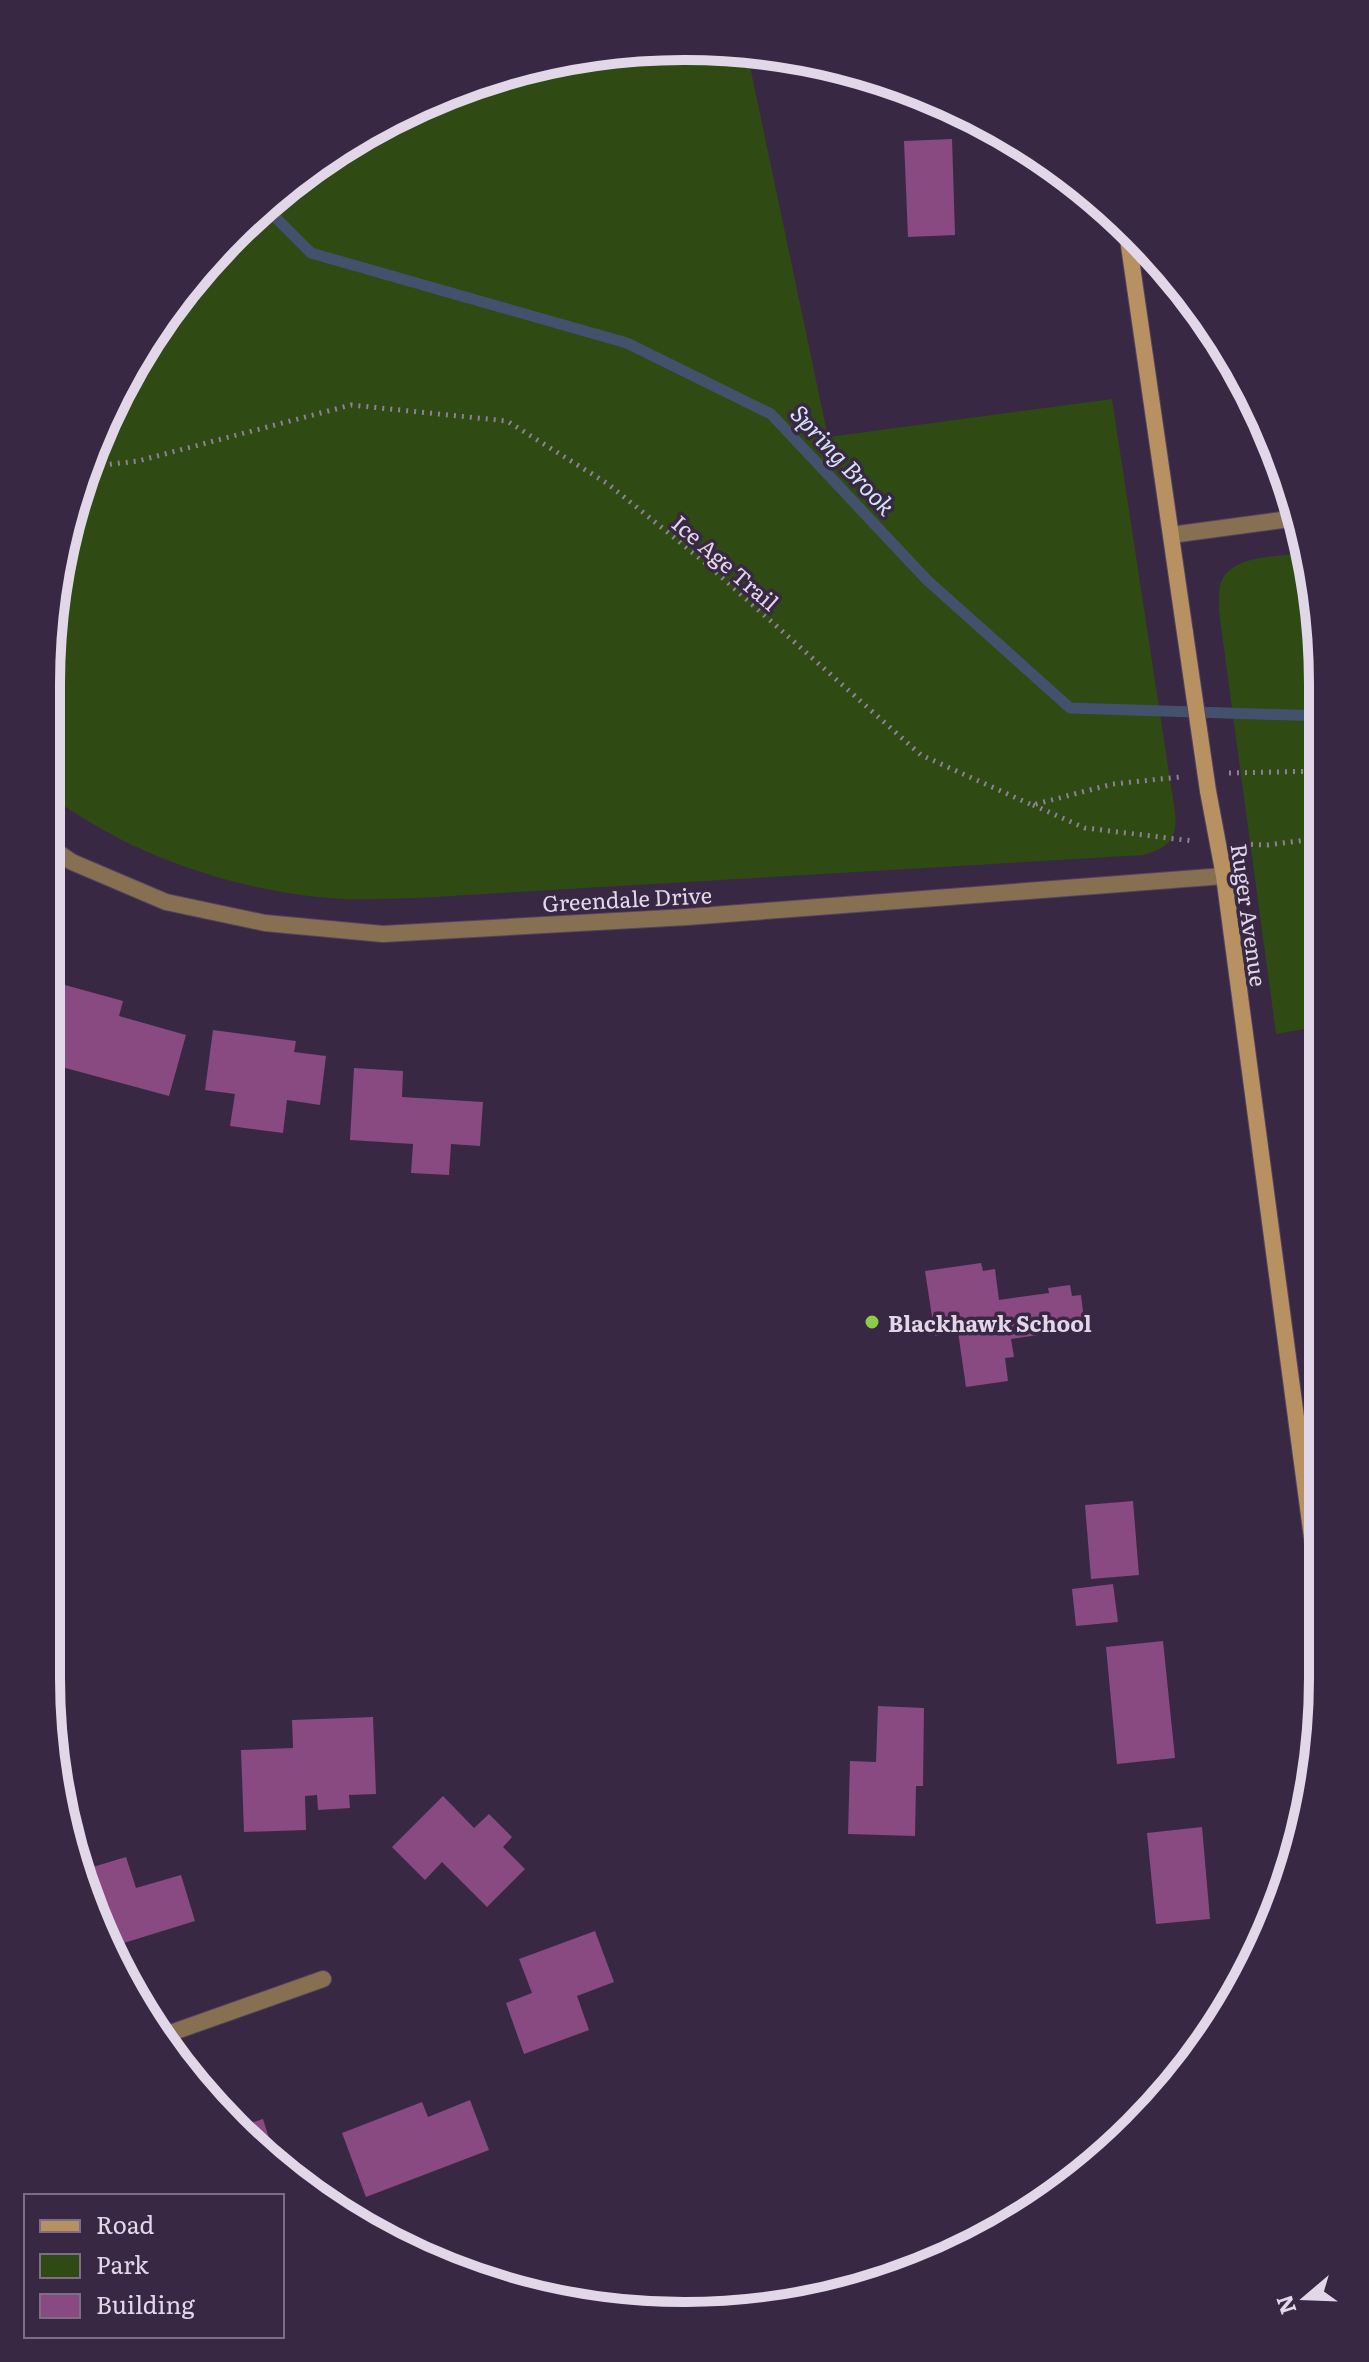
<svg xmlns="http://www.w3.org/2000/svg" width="1369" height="2362" font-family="Literata,serif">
<rect width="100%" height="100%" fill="#392843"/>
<!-- green -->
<g fill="#2f4a13">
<path d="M684 46 747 52 828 437 1112 399 1175 812C1178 839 1169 848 1143 855L417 898C393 898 368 900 344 899 276 896 204 877 143 850 109 835 78 815 47 795V642L80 480 153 330 233 233 329 154 440 95 559 58Z"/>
<path d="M1304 553 1322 642V1026L1276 1034 1219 612C1219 604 1218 594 1220 586 1227 554 1278 557 1304 553Z"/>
</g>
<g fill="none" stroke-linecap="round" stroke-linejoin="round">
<!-- stream -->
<path stroke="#44516c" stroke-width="11" d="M265 207 311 253 627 343 771 414 927 580 1070 708 1322 716"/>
</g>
<!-- building -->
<g fill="#894981">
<path d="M952 139 955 235 908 237 904 141Z"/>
<path d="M65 985 123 1001 119 1016 186 1035 169 1096 47 1063V1054Z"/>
<path d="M213 1030 296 1041 294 1052 326 1056 320 1105 287 1100 283 1133 230 1126 235 1094 205 1090Z"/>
<path d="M354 1068 403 1071 402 1097 483 1102 480 1146 451 1144 449 1175 411 1173 413 1144 350 1140Z"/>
<path d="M981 1263 983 1271 995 1269 999 1300 1049 1293 1048 1288 1070 1285 1072 1296 1081 1295 1085 1328 1011 1339 1014 1357 1005 1358 1008 1381 966 1387 958 1332 935 1336 925 1271Z"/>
<path d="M1133 1501 1139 1575 1091 1579 1085 1505Z"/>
<path d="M1113 1584 1118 1622 1076 1626 1072 1589Z"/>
<path d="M1163 1641 1175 1758 1117 1764 1106 1647Z"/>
<path d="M878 1706 924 1708 923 1786H916L915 1836 848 1834 850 1761 876 1762Z"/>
<path d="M373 1717 376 1794 349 1795 350 1808 318 1810 317 1795 305 1796 306 1830 244 1832 241 1750 293 1748 292 1720Z"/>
<path d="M443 1796 474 1828 489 1814 512 1837 503 1847 525 1869 487 1907 442 1862 425 1880 392 1847Z"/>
<path d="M1202 1827 1210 1919 1156 1924 1147 1833Z"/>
<path d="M126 1857 136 1888 181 1875 195 1921 114 1946 103 1925 86 1869Z"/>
<path d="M595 1931 614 1982 577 1996 589 2030 524 2054 506 2003 532 1993 519 1959Z"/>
<path d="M470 2100 489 2150 366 2197 342 2133 422 2102 428 2117Z"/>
<path d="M263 2119 275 2157 242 2126Z"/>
</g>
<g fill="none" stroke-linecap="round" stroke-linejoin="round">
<defs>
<g id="street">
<path d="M1171 535 1297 518"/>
<path d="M47 845 72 862 166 902 265 923 383 934 687 917 1224 876"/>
<path d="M162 2036 323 1979"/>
</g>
<g id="secondary">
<path d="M1126 225 1185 633"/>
<path d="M1208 791 1224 876 1322 1613"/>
</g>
</defs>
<!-- street casing -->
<use href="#street" stroke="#54445e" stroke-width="18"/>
<!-- secondary casing -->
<use href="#secondary" stroke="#54445e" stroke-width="18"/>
<!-- path -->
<g stroke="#8e8096" stroke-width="5" stroke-dasharray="2 6" stroke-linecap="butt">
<path d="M86 467 138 461 351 405 507 421 608 484 708 565 921 755 1032 805 1113 784 1180 777"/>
<path d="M1229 773 1322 771"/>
<path d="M1033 805 1085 828 1193 841"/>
<path d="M1243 844 1267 845 1322 838"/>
</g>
<!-- street -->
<use href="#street" stroke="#876f52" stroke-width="16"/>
<!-- secondary -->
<use href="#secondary" stroke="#b79162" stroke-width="16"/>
<defs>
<path id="secondary-bridge" d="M1185 633 1208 791"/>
</defs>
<!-- secondary-bridge casing -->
<use href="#secondary-bridge" stroke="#54445e" stroke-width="18" stroke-linecap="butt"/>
<!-- secondary-bridge -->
<use href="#secondary-bridge" stroke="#b79162" stroke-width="16"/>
</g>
<!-- markers -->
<circle fill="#8bce46" stroke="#392843" stroke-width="3" cx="872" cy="1322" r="8"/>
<g text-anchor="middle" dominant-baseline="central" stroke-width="7" stroke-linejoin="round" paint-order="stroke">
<!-- street labels -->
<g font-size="22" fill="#e2d7e9" stroke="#392843">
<text transform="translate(726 562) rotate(41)">Ice Age Trail</text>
<text transform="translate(627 898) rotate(-3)">Greendale Drive</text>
<text transform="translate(1250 915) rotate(82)">Ruger Avenue</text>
</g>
<!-- poi labels -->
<g font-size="22" font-weight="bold" fill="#e2d7e9" stroke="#392843" text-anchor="start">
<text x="888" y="1322">Blackhawk School</text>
</g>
<!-- water labels -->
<g font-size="24" font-style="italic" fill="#d3e2f4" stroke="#392843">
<text transform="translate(844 459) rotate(47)">Spring Brook</text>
</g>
</g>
<!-- crop -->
<path d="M0 0H1369V2362H0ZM684 60H685A624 624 0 0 1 1309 684V1678A624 624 0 0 1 685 2302H684A624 624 0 0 1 60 1678V684A624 624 0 0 1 684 60Z" fill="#392843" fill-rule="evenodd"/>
<path fill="none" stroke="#e2d7e9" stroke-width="10" d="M684 60H685A624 624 0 0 1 1309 684V1678A624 624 0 0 1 685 2302H684A624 624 0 0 1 60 1678V684A624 624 0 0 1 684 60Z"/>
<!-- legend -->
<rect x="24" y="2194" width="260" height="144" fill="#392843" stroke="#7d6e85" stroke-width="2"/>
<rect x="40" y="2220" width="40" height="12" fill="#b79162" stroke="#7d6e85" stroke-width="2"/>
<text x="96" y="2234" font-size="24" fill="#e2d7e9">Road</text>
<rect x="40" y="2254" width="40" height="24" fill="#2f4a13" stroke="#7d6e85" stroke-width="2"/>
<text x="96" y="2274" font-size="24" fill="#e2d7e9">Park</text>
<rect x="40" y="2294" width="40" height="24" fill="#894981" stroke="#7d6e85" stroke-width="2"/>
<text x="96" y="2314" font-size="24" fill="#e2d7e9">Building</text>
<!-- north arrow -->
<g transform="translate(1305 2298) rotate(251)" stroke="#392843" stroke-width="6" paint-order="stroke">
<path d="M0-6L14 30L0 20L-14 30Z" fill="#e2d7e9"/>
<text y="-12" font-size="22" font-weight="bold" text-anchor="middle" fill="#e2d7e9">N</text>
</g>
</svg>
